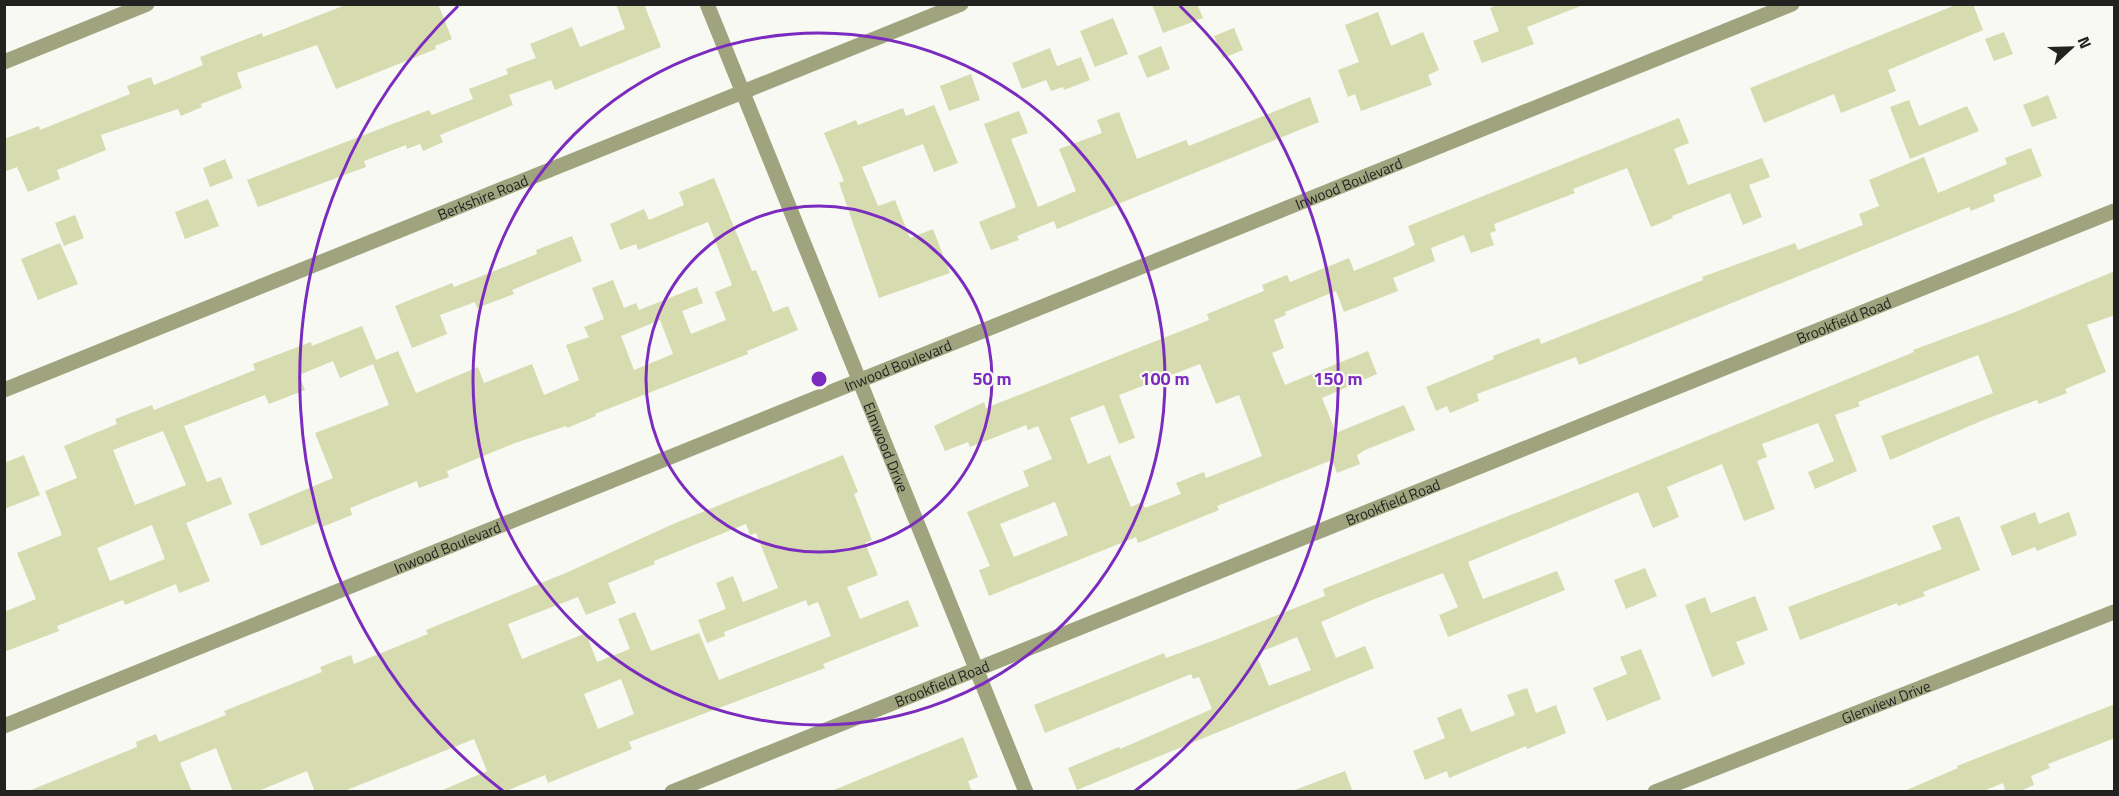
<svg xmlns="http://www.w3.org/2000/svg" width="2119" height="796" font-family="'Titillium Web',sans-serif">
<rect width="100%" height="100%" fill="#f8f9f2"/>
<!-- building -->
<g fill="#d6dcb0" fill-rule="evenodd">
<path d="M348 4H438L452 39 435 46 436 49 336 89 317 45 237 73 242 88 201 104 202 107 181 116 178 109 101 135 106 150 57 170 60 179 28 192 17 167 4 172V139L39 126 40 130 130 94 127 86 151 77 154 85 203 65 200 57 262 33 263 37Z"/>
<path d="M616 4H644L661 47 555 90 551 80 509 95 513 105 440 135 443 142 423 151 420 144 407 149 406 145 364 161 366 167 258 207 247 180 429 110 432 115 473 99 469 89 508 74 506 69 536 58 530 44 572 27 580 47 625 29Z"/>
<path d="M1152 4H1197L1203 18 1163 33Z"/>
<path d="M1500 4H1581V6L1527 27 1534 44 1482 63 1473 41 1499 31 1490 8Z"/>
<path d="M1958 4H1973L1983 30 1888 70 1896 91 1841 113 1834 94 1764 123 1750 88Z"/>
<path d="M1378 12 1391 46 1423 32 1439 70 1428 75 1432 85 1361 111 1355 94 1348 97 1338 70 1359 62 1345 25Z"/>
<path d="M1113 18 1128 54 1095 67 1080 31Z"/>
<path d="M1234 28 1243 50 1223 58 1214 36Z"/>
<path d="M2004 32 2013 54 1994 61 1985 39Z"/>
<path d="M1161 46 1170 69 1147 78 1138 56Z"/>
<path d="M1050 48 1057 66 1081 57 1090 80 1064 90 1063 87 1051 91 1046 80 1022 89 1012 63Z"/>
<path d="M971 74 980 100 949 111 940 86Z"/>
<path d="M2048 95 2057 118 2032 127 2023 105Z"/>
<path d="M1310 97 1319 122 1057 229 1054 221 1017 236 1019 240 991 250 979 222 1016 207 984 124 1019 111 1028 133 1011 139 1038 207 1076 191 1059 149 1102 133 1097 120 1119 112 1137 159 1186 140 1189 146Z"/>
<path d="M1909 100 1919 126 1967 106 1979 131 1910 159 1890 107Z"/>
<path d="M934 105 958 163 934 172 923 144 862 167 878 206 895 200 910 238 933 229 950 273 879 298 839 183 844 181 824 133 856 120 858 125 903 108 906 116Z"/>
<path d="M1679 118 1689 143 1674 149 1688 185 1762 158 1770 177 1749 185 1762 217 1743 225 1730 193 1672 216 1673 218 1651 227 1627 168 1573 189 1575 193 1494 224 1496 231 1490 233 1494 245 1471 253 1464 235 1431 248 1435 261 1393 278 1398 291 1344 312 1336 291 1285 312 1286 315 1274 320 1284 348 1272 353 1285 385 1368 351 1377 374 1322 398 1336 433 1404 405 1415 430 1365 450 1357 455 1360 464 1337 473 1332 460 1217 506 1219 510 1138 543 1136 537 989 596 979 570 990 566 967 512 1029 486 1023 471 1052 459 1038 426 1028 430 1026 425 970 447 968 442 945 451 934 426 984 402 986 408 1209 320 1207 314 1264 291 1262 285 1287 275 1290 282 1349 258 1354 271 1405 250 1415 245 1408 226ZM1200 364 1216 404 1239 395 1262 456 1206 478 1204 472 1176 483 1181 494 1145 508 1142 502 1131 507 1110 455 1088 464 1070 418 1104 405 1119 444 1135 438 1119 395ZM1055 502 1068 535 1014 557 1000 524Z"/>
<path d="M2031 148 2042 176 1993 195 1995 201 1971 211 1969 207 1579 365 1576 357 1477 394 1479 401 1450 413 1447 406 1436 411 1426 387 1494 359 1493 356 1539 338 1541 344 1703 280 1702 277 1795 243 1798 250 1863 225 1859 214 1879 206 1869 180 1924 157 1938 193 2007 164 2005 158Z"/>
<path d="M225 159 233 178 210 187 203 168Z"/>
<path d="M714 178 752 271 756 270 773 312 788 306 798 330 747 351 748 354 595 414 596 416 567 428 566 426 515 443 447 471 449 477 419 488 417 481 350 508 352 515 322 527 320 522 261 546 248 514 333 478 315 433 389 405 373 364 340 378 333 361 299 375 305 390 269 404 265 395 184 426 207 482 221 477 232 504 186 523 210 581 179 593 176 584 125 605 123 600 57 626 59 631 4 652V612L36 599 17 553 62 535 45 491 77 478 64 446 117 424 115 419 152 405 154 410 255 370 253 364 311 342 312 346 362 326 376 360 398 351 416 393 478 367 484 383 532 364 544 395 579 380 566 345 589 337 584 327 604 319 592 288 613 280 624 308 636 303 639 310 697 287 703 303 682 311 691 334 726 320 715 292 732 285 708 222 638 250 636 244 620 250 610 224 644 209 649 220 684 205 679 192ZM660 320 673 354 634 370 621 336ZM163 431 186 485 135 505 113 450ZM152 525 165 559 110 581 97 548Z"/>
<path d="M208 199 219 226 185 239 175 212Z"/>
<path d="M75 215 84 238 64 246 55 223Z"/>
<path d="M572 236 582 261 512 290 514 294 477 308 475 302 440 315 447 334 412 348 395 306 452 283 454 287 537 254 536 250Z"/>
<path d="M60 243 78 284 38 300 21 259Z"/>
<path d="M2115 271V315L2087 325 2106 372 2065 389 2067 393 2039 404 2037 400 1986 419 1890 460 1881 436 1993 393 1978 355 1858 402 1860 406 1835 415 1857 471 1815 489 1808 472 1834 461 1818 423 1762 444 1767 457 1757 461 1775 509 1744 521 1722 464 1667 487 1679 517 1653 528 1638 492 1468 562 1483 599 1557 571 1565 590 1448 637 1439 615 1458 607 1443 573 1372 600 1321 622 1336 658 1365 646 1374 668 1077 790 1068 768 1119 747 1120 749 1212 709 1199 677 1193 679 1191 674 1045 733 1034 705 1164 653 1166 658 1215 640 1325 596 1323 589 1605 478 1914 352 1913 350 2010 314ZM1297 637 1311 670 1269 686 1256 654Z"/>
<path d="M24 455 40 495 4 509V463Z"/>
<path d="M843 455 858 492 854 494 872 540 865 543 878 575 847 587 860 619 908 600 919 626 823 664 825 668 629 742 632 749 580 770 548 783 545 775 504 792H438L487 771 474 739 342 792H315L307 771 256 792H233L216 748 180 763 192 792H26L137 747 136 742 156 734 159 742 226 715 224 711 322 672 320 667 351 655 354 664 428 634 426 630 568 572 673 524ZM746 524 750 535 756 533 778 588 743 602 733 576 716 583 726 609 698 620 707 643 725 636 724 632 806 600 808 606 818 602 831 636 719 680 699 633 651 651 635 612 618 619 630 649 597 662 586 633 522 659 508 624 578 597 586 615 616 603 608 583 655 564 654 561ZM621 679 634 714 598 729 584 694Z"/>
<path d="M2035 512 2039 524 2069 512 2077 535 2037 551 2035 547 2012 556 2000 526Z"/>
<path d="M1959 516 1980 570 1923 592 1925 596 1898 606 1897 603 1800 640 1788 607 1942 549 1932 526Z"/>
<path d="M1645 568 1657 596 1626 609 1614 580Z"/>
<path d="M1755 596 1768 630 1736 642 1745 664 1712 677 1685 605 1705 597 1711 613Z"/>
<path d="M1641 649 1661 699 1607 721 1593 688 1627 674 1620 657Z"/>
<path d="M1527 688 1536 713 1556 705 1566 733 1527 749 1526 746 1449 778 1447 771 1425 780 1413 751 1445 738 1437 718 1461 708 1471 732 1515 715 1507 695Z"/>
<path d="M2115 704V738L2048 764 2050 768 2031 776 2034 785 2018 792H2006L2003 783 1981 792H1902L1958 768 1957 766Z"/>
<path d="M963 737 978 777 968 781 972 792H829Z"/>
<path d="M1345 771 1353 792H1296L1295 790Z"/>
</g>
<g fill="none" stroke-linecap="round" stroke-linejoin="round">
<!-- minor -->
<g stroke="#9fa47e" stroke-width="15">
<path id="s1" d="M707 4 1026 792"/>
<path d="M4 62 147 4"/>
<path id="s2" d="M4 390 961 4"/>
<path id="s3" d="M4 726 1792 4"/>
<path id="s4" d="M672 792 2114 211"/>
<path id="s5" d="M1655 792 2114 612"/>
</g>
</g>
<!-- distance rings -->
<g fill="none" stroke="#7b2cbf" stroke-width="3">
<circle cx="819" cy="379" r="173"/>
<circle cx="819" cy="379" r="346"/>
<path d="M503 791A519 519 0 0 1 458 6M1180 6A519 519 0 0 1 1135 791"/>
</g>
<g text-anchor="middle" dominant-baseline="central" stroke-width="4.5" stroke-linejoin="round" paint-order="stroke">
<!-- street labels -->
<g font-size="15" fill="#222320" stroke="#f8f9f2">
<text stroke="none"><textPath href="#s3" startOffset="1450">Inwood Boulevard</textPath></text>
<text stroke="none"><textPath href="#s2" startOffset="516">Berkshire Road</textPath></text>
<text stroke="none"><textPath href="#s4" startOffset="1263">Brookfield Road</textPath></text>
<text stroke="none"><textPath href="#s3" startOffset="964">Inwood Boulevard</textPath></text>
<text stroke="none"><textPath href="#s1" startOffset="478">Elmwood Drive</textPath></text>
<text stroke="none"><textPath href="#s4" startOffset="777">Brookfield Road</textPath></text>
<text stroke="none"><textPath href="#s3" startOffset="478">Inwood Boulevard</textPath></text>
<text stroke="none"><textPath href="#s4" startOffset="291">Brookfield Road</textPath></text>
<text stroke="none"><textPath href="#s5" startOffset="248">Glenview Drive</textPath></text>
</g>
</g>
<circle cx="819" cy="379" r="9" fill="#7b2cbf" stroke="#f8f9f2" stroke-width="3"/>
<g font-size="18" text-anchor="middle" font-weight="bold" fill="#7b2cbf" stroke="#f8f9f2" stroke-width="4.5" stroke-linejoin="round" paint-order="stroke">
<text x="992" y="385">50 m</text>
<text x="1165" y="385">100 m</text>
<text x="1338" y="385">150 m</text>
</g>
<!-- border -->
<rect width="2119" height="796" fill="none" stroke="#222320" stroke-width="12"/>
<!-- north arrow -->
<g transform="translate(2071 48) rotate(68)" stroke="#f8f9f2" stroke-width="4.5" paint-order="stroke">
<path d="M0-4.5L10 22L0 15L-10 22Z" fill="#222320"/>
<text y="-9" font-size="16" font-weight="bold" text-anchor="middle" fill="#222320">N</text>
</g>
</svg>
